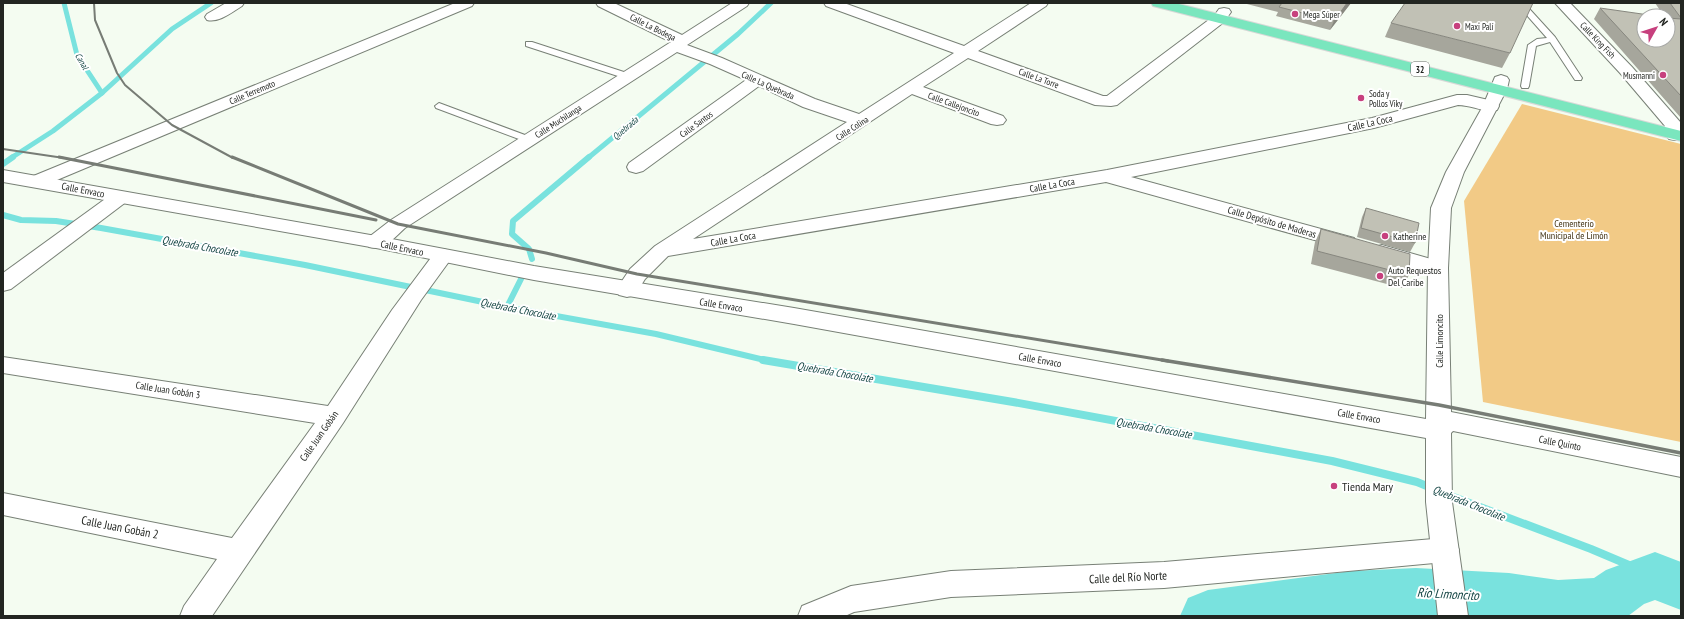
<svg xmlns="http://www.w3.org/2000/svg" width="1684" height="619" font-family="'PT Sans Narrow',sans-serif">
<rect width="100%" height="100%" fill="#f4fcf1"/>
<!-- green -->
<path fill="#f2ca86" d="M1522 104 1681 144V442L1483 402 1464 201Z"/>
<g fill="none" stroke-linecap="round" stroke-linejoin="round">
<!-- stream-far2 -->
<g stroke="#79e2de" stroke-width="5">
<path d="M64 3 77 55 102 93"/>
<path d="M11 158 53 131 102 93 172 29 211 3"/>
<path d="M588 158 738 34 771 3"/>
</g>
<!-- stream-far1 -->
<g stroke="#79e2de" stroke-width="6">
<path d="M3 164 13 157"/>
<path d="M3 215 21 220 56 221 101 228 305 265 507 307 656 334 769 361"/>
<path d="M532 259 529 249 512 234 513 221 589 157"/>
<path d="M507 307 521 279"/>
</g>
<!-- stream -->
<g stroke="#79e2de" stroke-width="8">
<path d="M763 360 1013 402 1332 461 1417 482 1434 489"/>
<path d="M1443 493 1591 549 1655 576"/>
</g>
<!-- river -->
<path fill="#79e2de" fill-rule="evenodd" d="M1655 552 1681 562V610L1655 600 1644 604 1628 616H1180L1188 598 1208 590 1351 571 1416 568 1509 573 1558 580 1594 578 1606 570Z"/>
<defs>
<g id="service">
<path d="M1516 3H1524L1555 37 1582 78 1581 80H1575L1550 42 1536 46 1529 86 1528 88H1522L1521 86 1528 45 1537 39 1547 38Z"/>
<path d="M526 42H532L630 74 631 76 627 78H624L526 46Z"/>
<path d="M439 103 533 138 534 140 533 142H527L436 108 435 106Z"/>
</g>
<g id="minor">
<path d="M226 3H244L242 6C232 12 219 23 207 20L205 17 207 14Z"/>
<path d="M455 3H474L472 6 45 185 38 187 31 185 29 181 31 177Z"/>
<path d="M596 3H614L682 35 732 3H749L747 6 687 45 722 58 815 99 859 114 954 53 826 6 824 3H844L964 46 1031 3H1048L1046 6 978 51 1103 96H1107L1214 16 1219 9 1224 8 1229 9 1231 12 1224 22 1117 105 1111 106 1095 105 968 58 923 87 1003 116 1006 120 1003 124 997 125 991 124 912 94 693 239 1107 170 1372 118 1457 95H1467L1497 102 1499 106 1497 110C1485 113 1471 105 1458 105L1374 128 1131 177 1354 238 1357 243 1354 248 1347 249 1106 182 668 256 645 279 635 295 627 297 619 295 616 290 630 269 655 246 847 122 803 107 759 86 643 171 636 173 629 171 627 167 629 163 746 80 710 64 677 52 405 228C394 238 384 251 369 247L366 242 369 237 391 220 671 42 598 6Z"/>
<path d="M119 192 126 194 129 198 126 202 11 289 3 291V273L112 194Z"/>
<path d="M1382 245 1445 263 1448 268 1445 273 1438 275 1375 257 1372 252 1375 247Z"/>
<path d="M443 249 450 251 453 256 421 300 343 423 212 616H180L184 606 217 559 3 515V493L232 538 315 423 3 373V357L328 406 392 310 436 251Z"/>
<path d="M1445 538 1455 541 1459 550 1455 559 1445 562 1164 588 951 597 854 612 845 616H798L802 606 851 586 951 571 1164 562Z"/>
</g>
<g id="tertiary">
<path d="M1555 3H1570L1632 67 1681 123V139L1675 140 1669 139 1666 135 1665 126 1620 73Z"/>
<path d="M1501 75 1507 77 1509 80 1507 89 1464 172 1451 208 1448 268 1451 412 1681 457V477L1453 431 1451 433 1452 502 1468 616H1438L1426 502V438L794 324 534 280 376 248 3 182V170L376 236 534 266 794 308 1426 419 1428 268 1431 208 1446 172 1483 106 1495 77Z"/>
</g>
<path id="trunk" d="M1151 3H1175L1681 131V141L1153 6Z"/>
</defs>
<!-- service casing -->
<use href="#service" stroke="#788076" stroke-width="2"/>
<!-- minor casing -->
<use href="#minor" stroke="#788076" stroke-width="2"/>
<!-- tertiary casing -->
<use href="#tertiary" stroke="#788076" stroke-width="2"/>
<!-- trunk casing -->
<use href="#trunk" stroke="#d7d8d7" stroke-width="2"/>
<!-- service -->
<use href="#service" fill="#fff" fill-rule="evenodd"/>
<!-- minor -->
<use href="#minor" fill="#fff" fill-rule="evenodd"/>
<!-- tertiary -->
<use href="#tertiary" fill="#fff" fill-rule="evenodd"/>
<!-- trunk -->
<use href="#trunk" fill="#7ae6be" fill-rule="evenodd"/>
<!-- rail-far2 -->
<g stroke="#777c75" stroke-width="2">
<path d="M94 3 95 20 117 73 125 85 172 125 233 158"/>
<path d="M3 149 64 158"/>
</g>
<!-- rail-far1 -->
<g stroke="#777c75" stroke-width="3">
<path d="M59 157 376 220"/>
<path d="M232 157 398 224 546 253 637 274 1168 361"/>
</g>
<!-- rail -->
<path stroke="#777c75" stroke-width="3.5" d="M1162 360 1439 405 1681 453"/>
</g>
<!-- wall -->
<g fill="#a6a69c">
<path d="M1243 3H1351L1330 30 1276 16 1278 12Z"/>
<path d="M1655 3H1681V118L1594 19 1600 8 1668 40V16H1664Z"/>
<path d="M1391 23 1510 53 1502 68 1385 37Z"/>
<path d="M1366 208 1415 243 1410 252 1357 237 1362 217Z"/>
<path d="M1321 229 1409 275 1402 288 1311 264 1315 242Z"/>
</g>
<!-- shaded-wall -->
<path fill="#87877f" d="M1347 3H1351L1330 30 1334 21Z"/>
<!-- building -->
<g fill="#c1c1b5" stroke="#87877f">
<path d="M1282 3H1347L1334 21 1279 7Z"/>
<path d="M1405 3H1533L1510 53 1391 23Z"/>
<path d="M1670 3H1681V18Z"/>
<path d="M1600 8 1656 16H1644V40H1668V18L1681 19V96Z"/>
<path d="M1366 208 1419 223 1415 243 1361 228Z"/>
<path d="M1321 229 1410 254 1409 275 1317 251Z"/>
</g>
<!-- markers -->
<g fill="#c7407e" stroke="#fff" stroke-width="1.5">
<circle cx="1295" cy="14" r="4"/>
<circle cx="1457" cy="26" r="4"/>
<circle cx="1663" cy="75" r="4"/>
<circle cx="1361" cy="98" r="4"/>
<circle cx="1385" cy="236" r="4"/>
<circle cx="1380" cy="276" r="4"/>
<circle cx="1334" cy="486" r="4"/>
</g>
<g text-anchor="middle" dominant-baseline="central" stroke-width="4" stroke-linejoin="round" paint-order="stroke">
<!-- far-poi labels -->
<g font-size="9" fill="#222521" stroke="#fff" text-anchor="start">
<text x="1303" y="14">Mega Súper</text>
<text x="1465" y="26">Maxi Palí</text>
<text x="1655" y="75" text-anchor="end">Musmanni</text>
<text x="1369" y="93">Soda y<tspan x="1369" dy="10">Pollos Viky</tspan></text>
</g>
<!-- far-street labels -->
<g font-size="9" fill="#222521" stroke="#fff">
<text transform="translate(653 27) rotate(26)">Calle La Bodega</text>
<text transform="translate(1598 40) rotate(46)">Calle King Fish</text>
<text transform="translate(1039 78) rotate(20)">Calle La Torre</text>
<text transform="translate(768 85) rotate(24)">Calle La Quebrada</text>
<text transform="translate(252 92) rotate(-23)">Calle Terremoto</text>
<text transform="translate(954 104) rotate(20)">Calle Callejoncito</text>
<text transform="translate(558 121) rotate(-33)">Calle Muchilanga</text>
<text transform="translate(696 124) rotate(-36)">Calle Santos</text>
<text transform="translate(852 128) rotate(-33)">Calle Colina</text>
</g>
<!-- far-water labels -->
<g font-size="9" font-style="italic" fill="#144544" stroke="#fff">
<text transform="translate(82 61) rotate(60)">Canal</text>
<text transform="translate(625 128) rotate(-40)">Quebrada</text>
</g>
<!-- shield labels -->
<rect fill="#fff" stroke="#646664" stroke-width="1" x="1411" y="62" width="18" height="14" rx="3"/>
<g font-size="9" font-weight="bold" fill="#222521">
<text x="1420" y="69">32</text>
</g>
<!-- street labels -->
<g font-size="10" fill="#222521" stroke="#fff">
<text transform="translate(1370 123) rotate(-13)">Calle La Coca</text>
<text transform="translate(1052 185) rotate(-10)">Calle La Coca</text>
<text transform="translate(83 190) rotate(11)">Calle Envaco</text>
<text transform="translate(1272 222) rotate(16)">Calle Depósito de Maderas</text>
<text transform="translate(733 239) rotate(-10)">Calle La Coca</text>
<text transform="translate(402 248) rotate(12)">Calle Envaco</text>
<text transform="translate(721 305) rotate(9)">Calle Envaco</text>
<text transform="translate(1439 341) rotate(-90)">Calle Limoncito</text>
<text transform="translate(1040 360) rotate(10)">Calle Envaco</text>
<text transform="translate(168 390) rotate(9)">Calle Juan Gobán 3</text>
<text transform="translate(1359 416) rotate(10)">Calle Envaco</text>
<text transform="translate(319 436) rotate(-55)">Calle Juan Gobán</text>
<text transform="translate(1560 443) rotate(11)">Calle Quinto</text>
</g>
<!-- park labels -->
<g font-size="10" fill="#413112" stroke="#fff">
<text x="1574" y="223">Cementerio<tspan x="1574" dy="12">Municipal de Limón</tspan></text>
</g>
<!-- poi labels -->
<g font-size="10" fill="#222521" stroke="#fff" text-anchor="start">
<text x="1393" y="236">Katherine</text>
<text x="1388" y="270">Auto Requestos<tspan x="1388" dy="12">Del Caribe</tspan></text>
</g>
<!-- water labels -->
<g font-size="11" font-style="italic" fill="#144544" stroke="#fff">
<text transform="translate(200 246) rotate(10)">Quebrada Chocolate</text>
<text transform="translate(518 309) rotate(11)">Quebrada Chocolate</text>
<text transform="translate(835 372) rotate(10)">Quebrada Chocolate</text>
<text transform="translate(1154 428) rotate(10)">Quebrada Chocolate</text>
<text transform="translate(1469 503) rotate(22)">Quebrada Chocolate</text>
</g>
<!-- near-poi labels -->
<g font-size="12" fill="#222521" stroke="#fff" text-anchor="start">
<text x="1342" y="486">Tienda Mary</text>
</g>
<!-- near-street labels -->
<g font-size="12" fill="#222521" stroke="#fff">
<text transform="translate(120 527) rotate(11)">Calle Juan Gobán 2</text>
<text transform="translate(1128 577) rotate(-3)">Calle del Río Norte</text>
</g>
<!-- near-water labels -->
<g font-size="13" font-style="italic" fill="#144544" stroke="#fff">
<text transform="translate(1448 594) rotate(3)">Río Limoncito</text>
</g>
</g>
<!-- border -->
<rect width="1684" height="619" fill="none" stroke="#222521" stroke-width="8"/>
<!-- north arrow -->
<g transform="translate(1656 28) rotate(51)"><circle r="19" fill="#ffffff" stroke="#a7a8a6"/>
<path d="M0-3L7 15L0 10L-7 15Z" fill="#c7407e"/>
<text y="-6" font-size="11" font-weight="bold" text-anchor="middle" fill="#222521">N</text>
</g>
</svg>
